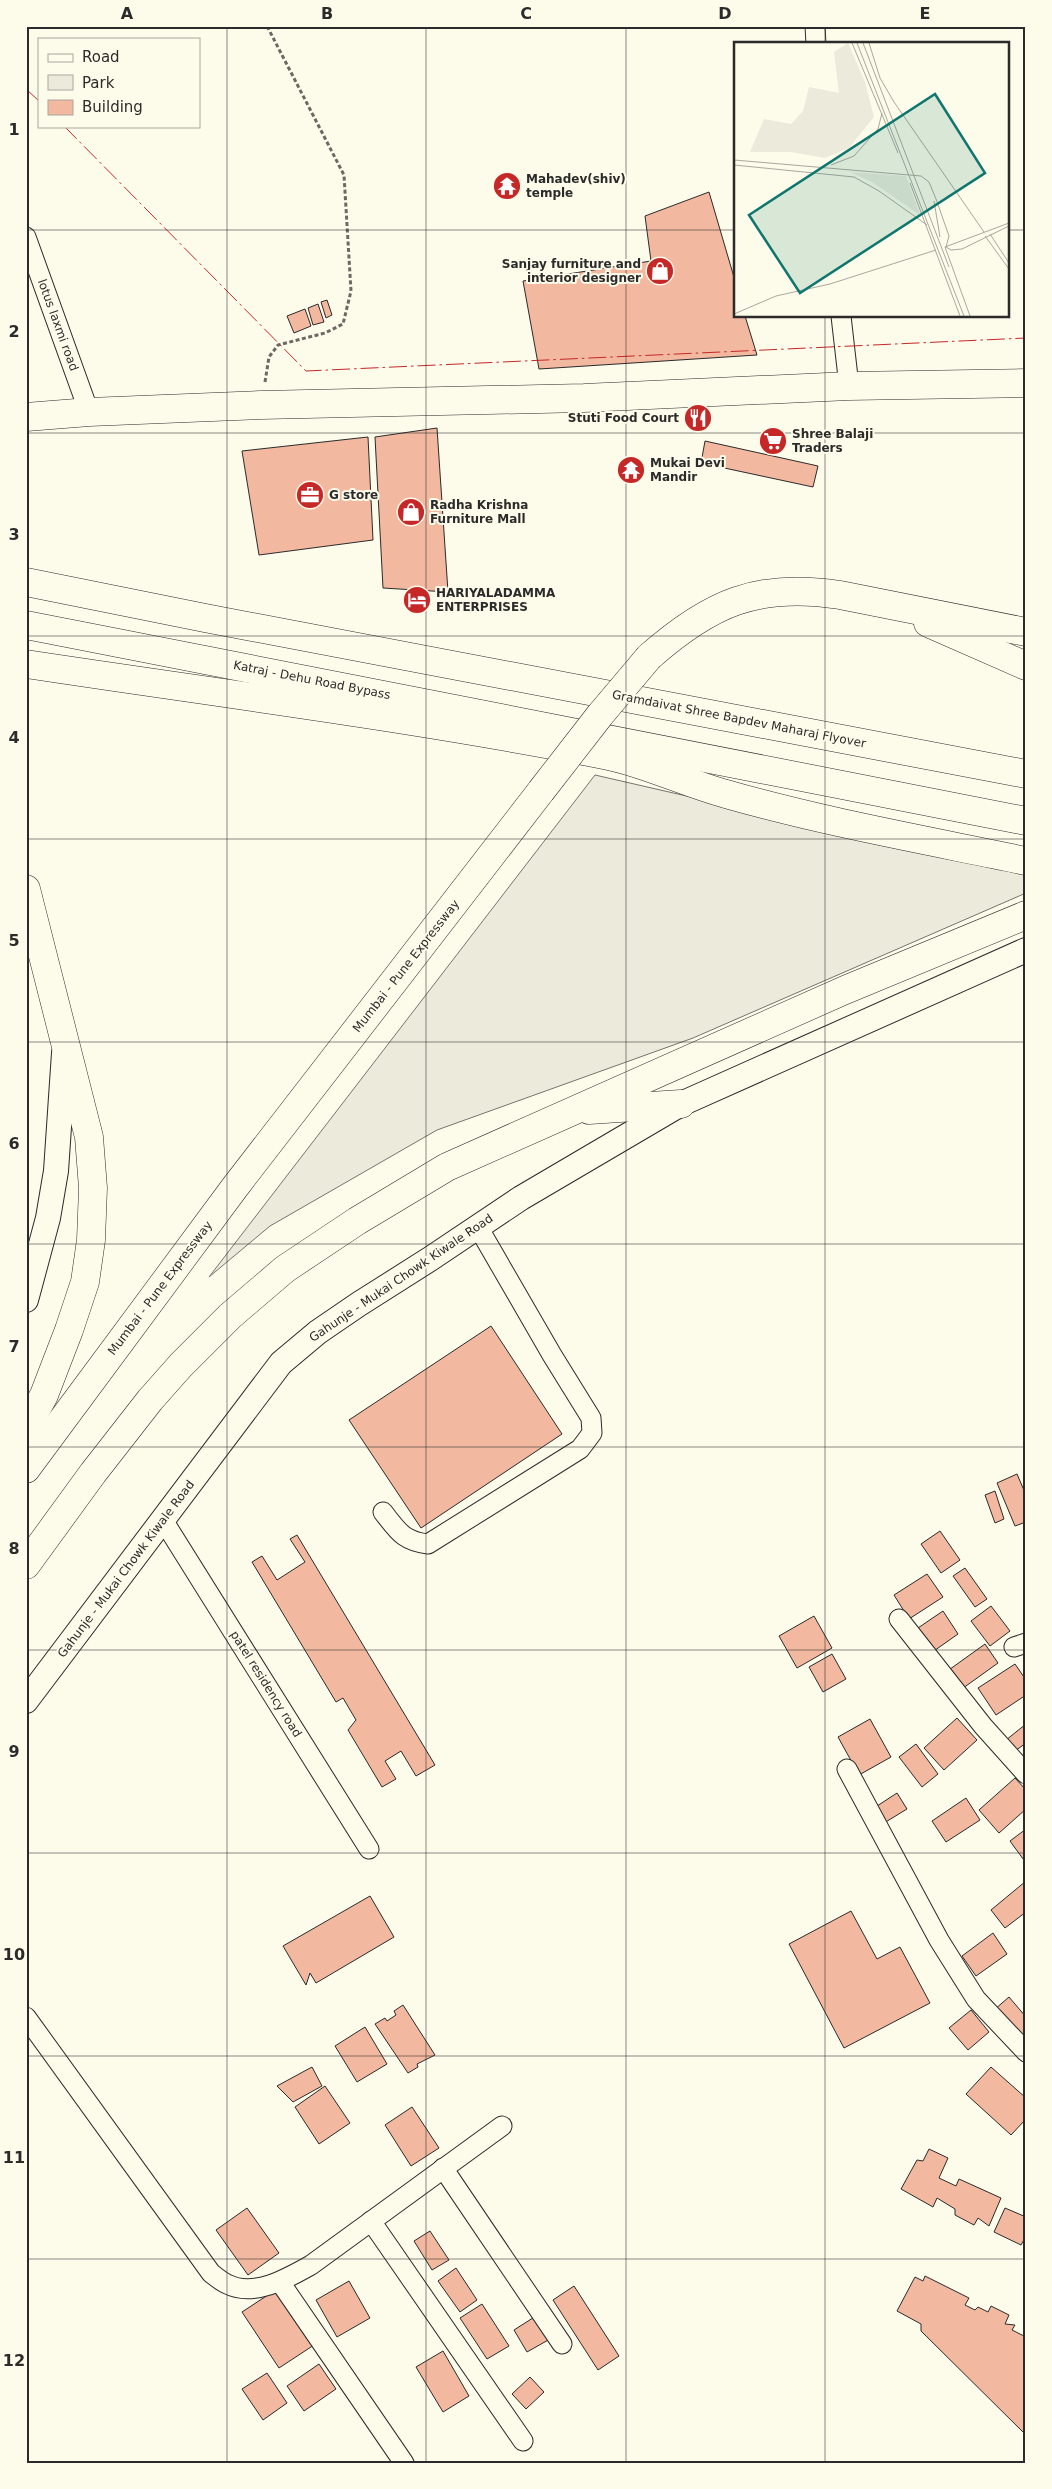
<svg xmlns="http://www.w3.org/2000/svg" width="1052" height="2489" font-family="'DejaVu Sans',sans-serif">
<rect width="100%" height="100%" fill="#fdfbea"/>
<!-- green -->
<path fill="#ecebdb" stroke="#74746e" d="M595 775 1026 874V893L693 1038 437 1130 270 1226 209 1277Z"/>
<!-- building -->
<g fill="#f2b8a0" stroke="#2b2b2b">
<path d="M709 192 736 284V316H745L757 355 539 369 523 281 651 261 645 216Z"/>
<path d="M327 300 332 315 326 318 321 302Z"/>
<path d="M318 304 324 322 313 325 308 308Z"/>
<path d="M305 309 311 326 294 333 287 316Z"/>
<path d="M437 428 448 592 383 588 375 437Z"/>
<path d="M368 437 373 540 259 555 242 451Z"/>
<path d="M705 441 818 466 813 487 701 463Z"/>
<path d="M491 1326 562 1434 421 1528 349 1420Z"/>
<path d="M1017 1474 1026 1495V1522L1015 1526 997 1483Z"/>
<path d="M995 1491 1004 1519 995 1523 985 1495Z"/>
<path d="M940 1531 960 1560 941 1573 921 1544Z"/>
<path d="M297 1535 435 1765 416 1776 401 1751 385 1761 396 1779 382 1787 348 1730 356 1720 343 1698 336 1702 252 1562 262 1556 277 1580 305 1562 290 1539Z"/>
<path d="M965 1568 987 1599 975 1607 953 1576Z"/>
<path d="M927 1574 943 1597 909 1619 894 1595Z"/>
<path d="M991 1606 1010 1631 990 1646 971 1621Z"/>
<path d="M943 1611 958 1634 931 1653 915 1630Z"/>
<path d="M814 1616 832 1648 797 1668 779 1636Z"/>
<path d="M985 1644 998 1663 959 1691 946 1672Z"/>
<path d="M832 1654 846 1679 823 1692 809 1667Z"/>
<path d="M1015 1664 1026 1680V1695L996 1715 978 1688Z"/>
<path d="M957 1718 977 1740 944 1770 924 1748Z"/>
<path d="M870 1719 891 1757 859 1775 838 1737Z"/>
<path d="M1026 1724V1743L1015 1751 1006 1740Z"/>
<path d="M916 1744 938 1774 922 1787 899 1757Z"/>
<path d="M1015 1778 1026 1790V1809L999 1833 979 1810Z"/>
<path d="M897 1793 907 1809 884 1823 874 1808Z"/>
<path d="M966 1798 980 1820 946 1842 932 1821Z"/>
<path d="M1026 1829V1863L1010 1841Z"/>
<path d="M1026 1881V1912L1005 1928 991 1910Z"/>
<path d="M370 1896 394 1937 316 1983 310 1973 306 1985 283 1946Z"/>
<path d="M851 1911 877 1959 900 1947 930 2003 844 2048 789 1944Z"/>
<path d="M993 1933 1007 1954 976 1976 962 1956Z"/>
<path d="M1009 1997 1026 2017V2042L994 2010Z"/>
<path d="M403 2005 435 2055 417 2064 418 2067 408 2073 375 2024 385 2018 387 2021 396 2015 394 2011Z"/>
<path d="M971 2010 989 2032 968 2050 949 2028Z"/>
<path d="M365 2027 387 2064 357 2082 335 2046Z"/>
<path d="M312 2067 322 2086 293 2102 277 2086Z"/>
<path d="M991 2067 1026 2098V2119L1011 2135 966 2094Z"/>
<path d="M325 2086 350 2123 319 2144 295 2107Z"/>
<path d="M412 2107 439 2148 411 2166 385 2125Z"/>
<path d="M929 2149 948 2158 939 2178 956 2186 959 2179 1001 2198 989 2226 978 2218 974 2225 955 2215V2209L937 2198 933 2207 901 2189 917 2160 923 2161Z"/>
<path d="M247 2208 279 2253 248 2275 216 2230Z"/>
<path d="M1005 2208 1026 2217V2236L1021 2245 994 2232Z"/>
<path d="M430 2231 449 2260 432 2270 414 2241Z"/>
<path d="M456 2268 477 2300 460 2312 438 2281Z"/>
<path d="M925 2276 969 2298 965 2305 975 2310 978 2307 988 2312 991 2306 1009 2315 1005 2324 1015 2325 1012 2330 1026 2337V2435L921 2331V2324L897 2311 915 2277 923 2281Z"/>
<path d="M349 2281 370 2318 337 2337 316 2300Z"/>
<path d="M574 2286 619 2356 598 2370 553 2300Z"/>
<path d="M277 2289 314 2345 279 2368 242 2312Z"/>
<path d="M482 2304 509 2346 487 2359 460 2318Z"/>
<path d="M536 2316 550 2339 527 2352 514 2330Z"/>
<path d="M443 2351 469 2396 443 2412 416 2367Z"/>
<path d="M319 2364 336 2389 304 2411 287 2386Z"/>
<path d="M267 2373 287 2403 263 2420 242 2389Z"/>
<path d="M530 2377 544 2392 526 2409 512 2394Z"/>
</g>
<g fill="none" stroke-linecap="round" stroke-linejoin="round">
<defs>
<g id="minor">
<path d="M815 26 816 44"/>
<path d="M26 237 89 412"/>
<path d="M841 316 849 386"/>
<path d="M383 1512C398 1531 403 1541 428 1544L580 1449 592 1433 591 1418 552 1355 478 1227"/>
<path d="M163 1520 369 1849"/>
<path d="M899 1619 983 1726 1026 1774"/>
<path d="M1014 1647 1026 1643"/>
<path d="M847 1769 939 1940 976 1999 1026 2052"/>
<path d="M26 2017 211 2273C216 2277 222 2282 227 2284 254 2298 288 2278 311 2265L502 2126"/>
<path d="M443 2168 562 2344"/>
<path d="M371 2221 523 2441"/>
<path d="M280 2282 404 2463"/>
</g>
<g id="tertiary">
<path d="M26 1300 48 1218 56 1171 64 1053"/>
<path d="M26 1701 281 1363 318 1332 359 1304 430 1259 521 1198 681 1104 1026 950"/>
</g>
<g id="primary">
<path d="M26 417 89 412 261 405 584 398 849 386 1026 383"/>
<path d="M26 664C217 693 409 717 599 754 643 762 683 782 726 794 824 822 925 840 1026 861"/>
</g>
<g id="trunk">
<path d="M26 582 205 618 1026 774"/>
<path d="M26 625 1026 821"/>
</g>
<g id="motorway">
<path d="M928 623 1026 666"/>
<path d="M649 657C710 603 758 582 840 595L1026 632"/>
<path d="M26 889 89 1137 93 1188 91 1240 85 1282 69 1330 44 1395 26 1428"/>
<path d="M589 1110 681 1104"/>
<path d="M26 1469 235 1187 541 791"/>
<path d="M26 1565 93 1473 150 1400 181 1365 230 1316 285 1269 357 1221 447 1167 845 990 1026 915"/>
</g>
</defs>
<!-- minor casing -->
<use href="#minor" stroke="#2b2b2b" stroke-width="21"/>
<!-- tertiary casing -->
<use href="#tertiary" stroke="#2b2b2b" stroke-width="26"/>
<!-- primary casing -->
<use href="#primary" stroke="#2b2b2b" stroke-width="29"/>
<!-- trunk casing -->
<use href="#trunk" stroke="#2b2b2b" stroke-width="29"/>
<!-- motorway casing -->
<use href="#motorway" stroke="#2b2b2b" stroke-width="29"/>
<!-- path -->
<path stroke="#6a6964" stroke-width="3" stroke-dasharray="4 2.5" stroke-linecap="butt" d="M265 382 269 357 278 345 325 333 343 324 351 291 344 175 267 26"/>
<!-- minor -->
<use href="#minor" stroke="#fdfbea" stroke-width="19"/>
<!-- tertiary -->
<use href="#tertiary" stroke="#fdfbea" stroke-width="24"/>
<!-- primary -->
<use href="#primary" stroke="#fdfbea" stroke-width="28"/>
<!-- trunk -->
<use href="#trunk" stroke="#fdfbea" stroke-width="28"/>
<!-- motorway -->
<use href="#motorway" stroke="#fdfbea" stroke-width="28"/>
<defs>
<path id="motorway-bridge" d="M541 791 600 715 649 657"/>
</defs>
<!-- motorway-bridge casing -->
<use href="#motorway-bridge" stroke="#2b2b2b" stroke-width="29" stroke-linecap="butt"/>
<!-- motorway-bridge -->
<use href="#motorway-bridge" stroke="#fdfbea" stroke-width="28"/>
<!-- power -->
<g stroke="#c62828" stroke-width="1" stroke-dasharray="18 4 2.5 4" stroke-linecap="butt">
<path d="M26 89 39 101"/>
<path d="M64 126 306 371 1026 338"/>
</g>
</g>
<!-- grid -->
<path fill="none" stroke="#2b2b2b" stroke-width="1" stroke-opacity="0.55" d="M227 26V2463M426 26V2463M626 26V2463M825 26V44M26 230H736M1008 230H1026M825 316V2463M26 433H1026M26 636H1026M26 839H1026M26 1042H1026M26 1244H1026M26 1447H1026M26 1650H1026M26 1853H1026M26 2056H1026M26 2259H1026"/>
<!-- icons -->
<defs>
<symbol id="temple-disc" viewBox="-11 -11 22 22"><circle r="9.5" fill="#c62828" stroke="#fdfbea"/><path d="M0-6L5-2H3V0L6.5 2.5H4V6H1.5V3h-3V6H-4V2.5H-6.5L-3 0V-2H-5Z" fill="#fff"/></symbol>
<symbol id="shop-disc" viewBox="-11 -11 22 22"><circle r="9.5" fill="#c62828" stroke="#fdfbea"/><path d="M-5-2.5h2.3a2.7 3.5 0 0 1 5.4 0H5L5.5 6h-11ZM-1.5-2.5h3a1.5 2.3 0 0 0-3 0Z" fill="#fff"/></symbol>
<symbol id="restaurant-disc" viewBox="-11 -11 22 22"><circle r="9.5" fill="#c62828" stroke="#fdfbea"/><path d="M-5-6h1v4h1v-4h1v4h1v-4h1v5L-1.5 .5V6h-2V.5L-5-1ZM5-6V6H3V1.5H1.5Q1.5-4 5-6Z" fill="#fff"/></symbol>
<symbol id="supermarket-disc" viewBox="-11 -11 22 22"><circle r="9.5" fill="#c62828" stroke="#fdfbea"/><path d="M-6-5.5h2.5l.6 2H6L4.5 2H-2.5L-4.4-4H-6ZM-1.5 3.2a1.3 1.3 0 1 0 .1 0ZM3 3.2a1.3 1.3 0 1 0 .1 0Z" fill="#fff"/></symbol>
<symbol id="office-disc" viewBox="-11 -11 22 22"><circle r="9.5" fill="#c62828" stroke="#fdfbea"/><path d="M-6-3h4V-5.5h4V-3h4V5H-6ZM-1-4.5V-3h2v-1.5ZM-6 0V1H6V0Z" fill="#fff"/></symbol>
<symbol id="hotel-disc" viewBox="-11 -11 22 22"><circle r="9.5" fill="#c62828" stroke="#fdfbea"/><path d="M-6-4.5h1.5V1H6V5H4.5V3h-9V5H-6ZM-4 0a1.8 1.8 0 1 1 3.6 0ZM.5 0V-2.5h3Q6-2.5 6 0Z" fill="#fff"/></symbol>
</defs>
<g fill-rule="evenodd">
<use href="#temple-disc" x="491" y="170" width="32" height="32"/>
<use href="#shop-disc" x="644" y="255" width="32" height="32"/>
<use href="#restaurant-disc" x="682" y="402" width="32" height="32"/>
<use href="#supermarket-disc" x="757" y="425" width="32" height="32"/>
<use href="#temple-disc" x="615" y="454" width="32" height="32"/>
<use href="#office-disc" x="294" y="479" width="32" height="32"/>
<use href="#shop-disc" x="395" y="496" width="32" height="32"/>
<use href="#hotel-disc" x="401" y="584" width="32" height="32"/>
</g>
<g text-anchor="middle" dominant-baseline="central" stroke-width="4" stroke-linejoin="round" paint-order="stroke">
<!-- poi labels -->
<g font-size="12" font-weight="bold" fill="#2b2b2b" stroke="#fdfbea" text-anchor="start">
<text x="526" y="179">Mahadev(shiv)<tspan x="526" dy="14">temple</tspan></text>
<text x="641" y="264" text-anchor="end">Sanjay furniture and<tspan x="641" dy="14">interior designer</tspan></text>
<text x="679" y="418" text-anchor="end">Stuti Food Court</text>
<text x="792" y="434">Shree Balaji<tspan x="792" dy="14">Traders</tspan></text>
<text x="650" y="463">Mukai Devi<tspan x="650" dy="14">Mandir</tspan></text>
<text x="329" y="495">G store</text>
<text x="430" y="505">Radha Krishna<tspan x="430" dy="14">Furniture Mall</tspan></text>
<text x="436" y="593">HARIYALADAMMA<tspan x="436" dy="14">ENTERPRISES</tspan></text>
</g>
<!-- street labels -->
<g font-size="12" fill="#2b2b2b" stroke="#fdfbea">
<text transform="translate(58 325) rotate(70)">lotus laxmi road</text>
<text transform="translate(312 680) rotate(11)">Katraj - Dehu Road Bypass</text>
<text transform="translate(739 719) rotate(11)">Gramdaivat Shree Bapdev Maharaj Flyover</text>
<text transform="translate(406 966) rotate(-52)">Mumbai - Pune Expressway</text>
<text transform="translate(401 1278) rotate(-34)">Gahunje - Mukai Chowk Kiwale Road</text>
<text transform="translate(160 1288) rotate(-53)">Mumbai - Pune Expressway</text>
<text transform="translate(126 1569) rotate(-53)">Gahunje - Mukai Chowk Kiwale Road</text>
<text transform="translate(266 1684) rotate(58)">patel residency road</text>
</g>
</g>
<!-- overview -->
<g transform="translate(734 42)">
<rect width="275" height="275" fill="#fdfbea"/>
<path d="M114 1 131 40 140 75 115 106 91 116 57 110H16L30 77 57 82 69 69 75 45 105 51 100 10ZM116 130 172 134 186 173 138 140Z" fill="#ecebdb"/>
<path fill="none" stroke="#a9a89e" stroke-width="1" d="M118 1 164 111M123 1 230 274M129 1 215 225M135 1 146 36 160 60 250 190M0 118 187 134 195 140 202 157 215 194 212 205M0 123 120 135 145 149 193 183M97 123 120 114 144 87 148 71M176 141 226 274M200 159 206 195M256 192 275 221M251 194 275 227M211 205 275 181M211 205 236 274M212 205 217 208 228 207 275 184M0 272 42 254 96 242 202 208"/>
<path fill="#0f766e" fill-opacity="0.15" stroke="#0f766e" stroke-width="2.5" d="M201 52 251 131 66 251 15 173Z"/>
<rect width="275" height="275" fill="none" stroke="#2b2b2b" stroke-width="2.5"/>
</g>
<!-- border -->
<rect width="1052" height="2489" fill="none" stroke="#fdfbea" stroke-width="55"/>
<!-- legend -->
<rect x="38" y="38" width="162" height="90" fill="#fdfbea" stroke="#a9a89e"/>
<rect x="48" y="54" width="25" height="8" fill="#fdfbea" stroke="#a9a89e"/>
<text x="82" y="62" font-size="15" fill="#2b2b2b">Road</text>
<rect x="48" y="75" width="25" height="15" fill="#ecebdb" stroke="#a9a89e"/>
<text x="82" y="88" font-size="15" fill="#2b2b2b">Park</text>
<rect x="48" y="100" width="25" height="15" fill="#f2b8a0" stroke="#a9a89e"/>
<text x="82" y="112" font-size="15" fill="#2b2b2b">Building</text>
<rect x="28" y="28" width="996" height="2434" fill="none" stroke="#2b2b2b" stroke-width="2"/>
<g font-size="16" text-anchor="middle" font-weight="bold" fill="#2b2b2b">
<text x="127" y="19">A</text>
<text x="327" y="19">B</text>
<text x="526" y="19">C</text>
<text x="725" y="19">D</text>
<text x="925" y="19">E</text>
<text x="14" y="135">1</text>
<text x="14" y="337">2</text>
<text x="14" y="540">3</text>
<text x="14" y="743">4</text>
<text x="14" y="946">5</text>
<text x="14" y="1149">6</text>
<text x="14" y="1352">7</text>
<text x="14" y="1554">8</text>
<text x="14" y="1757">9</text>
<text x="14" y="1960">10</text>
<text x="14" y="2163">11</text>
<text x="14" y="2366">12</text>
</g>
</svg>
